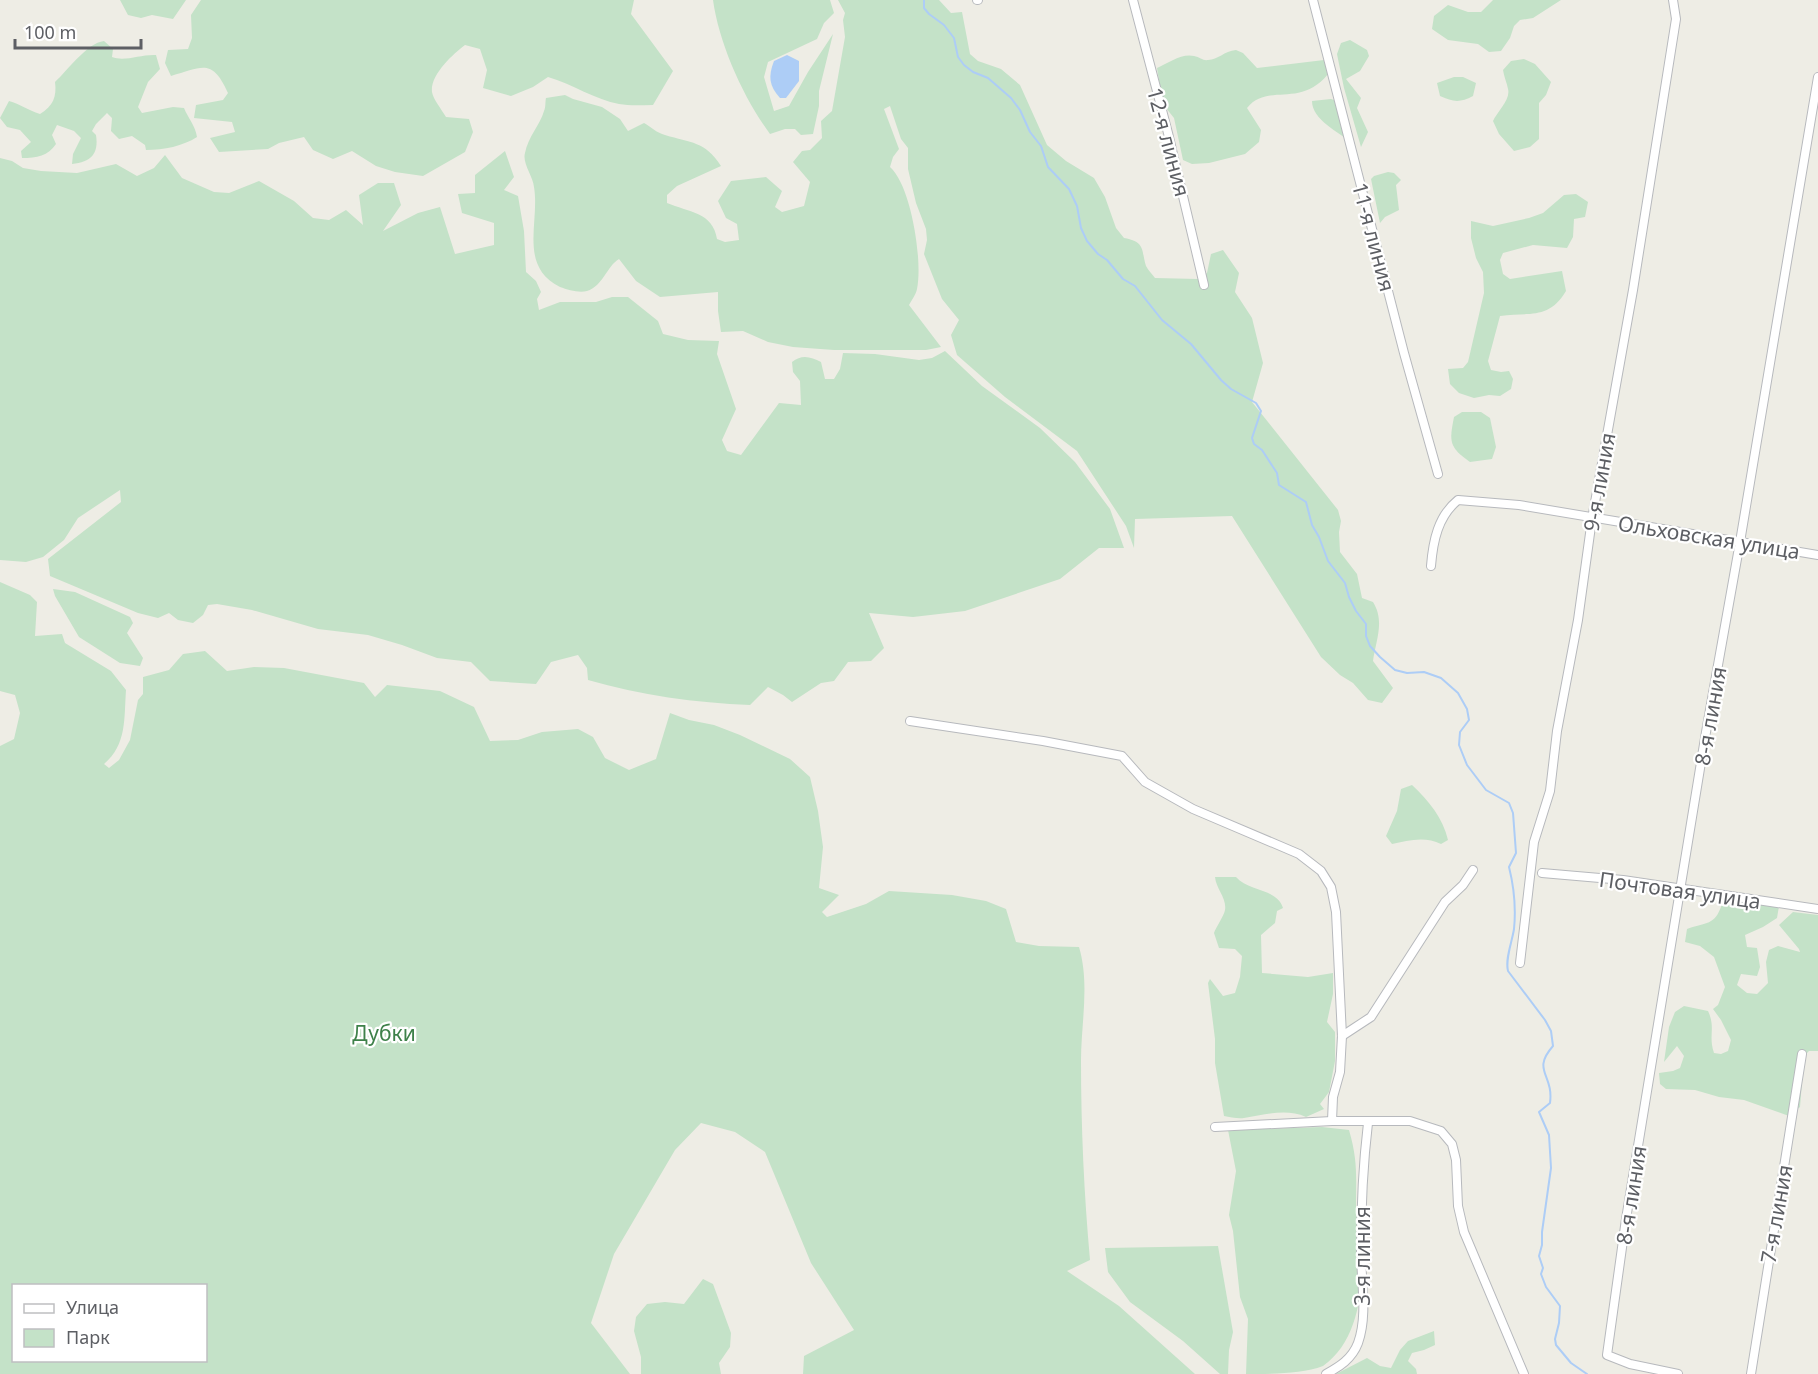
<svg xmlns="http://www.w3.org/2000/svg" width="1818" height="1374" font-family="'Noto Sans',sans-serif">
<rect width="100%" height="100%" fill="#eeede5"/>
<!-- green -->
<g fill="#c4e2c8" fill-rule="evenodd">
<path d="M120 0H186L173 19 152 15 141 18 128 15Z"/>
<path d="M201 0H634L631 14 673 71 653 105C642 105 630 106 619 104 596 100 572 84 548 77L533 87 511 96 483 88 487 70 480 49 465 45C453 54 430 75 432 92 433 99 442 110 446 117L469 119 473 132 465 152 423 176 395 172 376 166 352 151 333 159 313 150 304 137 279 143 268 149 219 152 210 138 235 132 232 122 194 118 196 105 223 100 228 93C212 58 203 67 171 76L165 63 168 50 188 49 192 38 191 15Z"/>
<path d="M713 0H830L834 13 824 23 817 39 768 62 764 77 774 111 789 106 808 72 833 34 819 91V106L813 134 801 135 795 129H785L770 134C744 99 719 44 713 0Z"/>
<path d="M838 0H939L951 13 962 12 970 54 978 61 1001 69 1020 85 1047 145 1066 161 1094 178 1105 197 1116 228 1124 238C1146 242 1141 250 1146 266 1148 270 1152 274 1155 278L1198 279 1207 273 1211 254 1223 250 1239 273 1235 292 1252 318 1263 363 1252 402 1338 510 1341 521 1339 532 1340 552 1357 574 1362 598 1373 602C1385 621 1376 640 1373 661L1393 688 1382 703 1368 700 1353 683 1340 675 1321 657 1232 516 1135 519 1134 548 1126 526 1077 451 1005 397 957 355 951 335 959 320 942 299 924 254 927 240 926 229 916 203 908 169V148L901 139 890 106 884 109 899 149 893 157 890 167C911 185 923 261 917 289 916 294 912 300 909 305L941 347 926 350H834L793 347 768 342 743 331 721 332 718 311V292L660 297 636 281 619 259C607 266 603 286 587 291 579 293 568 290 560 287 518 266 540 222 534 187 533 176 522 163 525 153 528 137 540 125 544 111 546 107 545 102 546 98L565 95 573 99 602 107 620 119 628 131 644 123C651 127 657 133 665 135 691 143 705 141 721 166L677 186 667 195V203C688 212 713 212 717 239L725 242 739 240 737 224 726 218 718 201 731 181 766 177 782 191 775 207 782 212 804 206 810 182 793 162 802 151 810 150 822 138 821 121 832 111 845 37 843 20 845 13Z"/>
<path d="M1493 0H1561L1533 18 1520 20 1514 26 1510 38 1501 51 1489 52 1478 44 1448 40 1432 29 1434 16 1448 5 1468 12H1481Z"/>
<path d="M1350 40 1367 50 1369 56 1360 71 1346 79 1361 98 1357 108 1368 132 1361 147 1344 88 1339 64 1337 54 1341 43Z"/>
<path d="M104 41 113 49 112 57C125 62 141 54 156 55L160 69 148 82 138 107 142 113 173 107 184 108C188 118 195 125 197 137 183 146 164 150 146 150L145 145 132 136 119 139 111 131 112 118 107 113 96 124 92 131 96 135C99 154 91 162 72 164L73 154 81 138 74 131 57 125 52 135 56 144C48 156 37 158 22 158L21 151 31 142 20 130 7 127 0 118 9 101C20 104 28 110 40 114 53 106 57 97 55 82 68 70 87 43 104 41Z"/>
<path d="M1236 50 1243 53 1257 68 1324 60 1328 74C1300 109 1268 82 1247 108L1261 130 1259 142 1245 154 1209 163 1192 164 1183 160 1174 118 1166 108 1161 93 1157 68C1168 63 1182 53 1194 56 1200 57 1203 61 1208 60 1218 60 1224 51 1236 50Z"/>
<path d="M1524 59 1535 64 1551 82 1546 95 1539 103V139L1530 147 1514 151 1499 134 1493 121C1497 112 1511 99 1508 89 1507 83 1504 77 1503 70L1511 61Z"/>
<path d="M1454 77H1463L1476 83 1473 96C1460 103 1453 102 1440 96L1437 83Z"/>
<path d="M1331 99 1337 101 1352 143C1339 132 1312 120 1312 101Z"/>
<path d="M505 151 514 177 504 190 518 196 524 231 526 272 536 281 541 292 537 299 539 310 560 302H596L612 297H628L658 321 663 334 688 340 719 341 717 354 736 409 722 440 727 451 741 455 779 403 801 405 800 381 793 372 792 362C802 354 811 357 821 362L825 379H834L840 369 843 353 875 354 919 360 932 358 945 351 982 386 1040 428 1075 462 1110 509 1124 548H1099L1060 579 965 611 913 617 869 613 884 648 871 661 848 662 834 681 821 683 792 702 783 695 768 687 750 705C696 703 640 695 588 680L587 668 578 655 551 662 536 684 490 681 471 662 437 658 402 645 368 635 318 629 252 610 217 604 208 605 203 615 193 623 178 620 169 613 158 618 138 613 50 576 48 559 121 502 120 490 78 518 64 540 43 557 26 562 0 560V158L12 161 23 168 41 171 77 173 116 164 137 176 154 168 165 155 182 178 214 192 229 193 259 181 294 201 313 218 329 220 346 210 363 225 359 195 378 183H394L401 205 383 231 418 213 440 207 455 254 494 245V223L462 213 458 194 475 193V175Z"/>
<path d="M1388 172 1394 173 1401 180 1396 185 1399 210 1385 217 1380 223 1371 179 1374 176Z"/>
<path d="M1576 194 1588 202 1585 217 1574 219 1573 237 1567 248 1533 245 1503 253 1500 260 1503 274 1510 279 1562 271 1566 291C1549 320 1529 312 1500 316L1488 361 1491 370 1501 372 1509 371 1513 379 1511 389 1500 396 1489 395 1474 398 1459 393 1450 384 1448 369 1463 368 1468 362 1484 293 1483 272 1476 258 1471 238V221L1493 226 1529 218 1543 213 1564 195Z"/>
<path d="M1462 412H1481L1490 418 1496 447 1492 459 1470 462C1449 447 1449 442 1454 417Z"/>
<path d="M0 582 30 595 37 602 35 636 62 634 65 643 111 671 126 690C124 718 127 745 104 764L109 768 119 760 130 740 138 700 143 694V677L169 670 183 654 205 651 227 671 254 667 284 668 364 683 375 697 387 685 440 691 474 707 490 741 518 740 542 732 578 729 593 737 605 758 629 770 656 759 670 713 689 720 714 725 740 735 790 759 810 777 818 811 823 847 819 888 839 895 822 912 827 917 866 904 889 891 952 895 986 901 1006 909 1016 942 1039 946 1079 947C1090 984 1081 1023 1081 1061 1081 1128 1084 1194 1090 1260L1067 1271 1119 1306 1195 1374H803L804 1356 854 1330 811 1263 765 1152 735 1132 701 1123 675 1150 614 1254 591 1323 630 1374H0V746L14 739 20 713 15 695 0 691ZM14 1286H206V1360H14Z"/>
<path d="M53 589 75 592 130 617 133 623 127 633 143 658 140 666 120 663 79 637 55 596Z"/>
<path d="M1412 785C1429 801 1443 818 1448 840L1441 844C1426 836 1408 840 1392 844L1386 836 1397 811 1401 789Z"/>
<path d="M1215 877H1236C1249 892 1277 888 1283 908L1277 911 1275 923 1261 935 1262 973 1308 977 1333 973V994L1327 1022 1335 1032V1061L1329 1092 1320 1104 1324 1109 1306 1117C1286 1108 1264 1115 1244 1118 1238 1119 1230 1117 1224 1116L1215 1063V1039L1208 983 1210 979 1223 996 1235 993 1240 977 1242 956 1235 949 1219 948 1214 933C1216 927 1224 916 1225 910 1227 898 1216 889 1215 877Z"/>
<path d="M1733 898 1779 906 1777 918 1763 927 1745 935 1747 947 1757 948 1760 967 1757 976 1741 974 1737 985 1747 993 1757 994 1768 983 1766 962 1769 950 1778 946 1800 952 1799 949 1779 925 1793 912 1818 915V1051H1809L1799 1061 1802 1082 1800 1107 1789 1116 1744 1100 1719 1097 1695 1090 1666 1089 1660 1084 1659 1073 1673 1071 1680 1068 1684 1056 1677 1046 1664 1062 1669 1027 1675 1012 1684 1006 1708 1011C1716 1028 1708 1036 1714 1053L1721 1054 1728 1051 1731 1040 1721 1020 1713 1009 1718 1005 1725 987 1714 957 1700 946 1685 942 1687 929C1706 922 1715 926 1722 904Z"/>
<path d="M1322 1127 1349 1130C1358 1161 1356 1176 1356 1207 1357 1225 1361 1244 1361 1262 1363 1298 1355 1344 1323 1366 1302 1374 1270 1374 1246 1374L1248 1319 1240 1297 1233 1231 1229 1215 1236 1171 1228 1130Z"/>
<path d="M1218 1246 1233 1332 1229 1350 1228 1374H1220L1183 1341 1130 1302 1108 1272 1105 1248Z"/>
<path d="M703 1279 713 1284 731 1333 730 1347 719 1363 721 1374H641V1357L634 1331 636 1317 647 1304 665 1302 684 1304Z"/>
<path d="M1434 1331 1435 1345 1424 1350 1412 1353 1408 1361 1416 1369 1417 1374H1336L1367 1358 1380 1366 1391 1368 1400 1350 1408 1341Z"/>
</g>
<!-- water -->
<path fill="#adcdf6" d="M787 55 799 61V81L786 98H780C769 86 768 76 774 61Z"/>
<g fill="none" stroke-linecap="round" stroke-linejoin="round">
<!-- stream -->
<path stroke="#adcdf6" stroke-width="2" d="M924 0V8L929 14 944 25 954 38 958 57 964 65 973 72 988 78 1011 98 1020 110 1030 132 1041 146 1048 167 1069 189 1077 206 1081 228 1087 241 1098 254 1107 260 1123 279 1135 286 1162 320 1191 344 1221 380 1231 389 1256 403 1261 411 1252 438 1254 444 1262 450 1277 473 1279 485 1306 502 1312 525 1319 537 1328 561 1345 583 1349 597 1356 611 1366 624V636L1370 646 1380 657 1395 670 1407 673 1424 672 1441 678 1458 693 1467 709 1469 720 1460 732 1459 745 1467 765 1486 790 1509 803 1513 813 1516 853 1509 867C1514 887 1516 909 1514 929 1512 942 1505 959 1508 971L1545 1020 1551 1031 1553 1046C1531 1071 1554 1074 1550 1103L1539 1112 1549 1135 1551 1168 1542 1232V1245L1539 1256 1543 1268 1541 1274 1546 1287 1560 1306 1559 1323 1555 1339 1556 1345 1571 1363 1587 1374"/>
<defs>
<g id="street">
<path d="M977 0H978"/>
<path d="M1133 0 1168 133 1204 285"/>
<path d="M1313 0 1404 353 1438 474"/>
<path d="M1431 566C1433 541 1438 516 1458 500L1519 505 1818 555"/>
<path d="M910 721 1043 741 1122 756 1145 782 1193 809 1299 854 1321 871 1331 887 1336 912 1342 1036 1340 1072 1333 1097 1332 1121H1410L1441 1131 1452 1144 1456 1160 1458 1206 1464 1232 1524 1374"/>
<path d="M1542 873 1623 880 1818 909"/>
<path d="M1520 963 1534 842 1550 791 1557 731 1578 620 1592 519 1633 290 1676 19 1673 0"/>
<path d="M1342 1036 1371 1017 1445 902 1463 885 1473 870"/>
<path d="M1215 1127 1332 1121"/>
<path d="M1326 1374C1339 1367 1352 1359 1358 1343 1368 1315 1361 1281 1361 1251 1361 1208 1363 1165 1368 1123"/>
<path d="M1678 1374 1630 1364 1607 1355 1626 1219 1706 732 1740 542 1818 77"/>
<path d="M1751 1374 1802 1054"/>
</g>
</defs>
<!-- street casing -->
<use href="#street" stroke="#b7b9bd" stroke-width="10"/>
<!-- street -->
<use href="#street" stroke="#fff" stroke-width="8"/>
</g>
<g text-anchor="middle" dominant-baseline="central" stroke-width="4.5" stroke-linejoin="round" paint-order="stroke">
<!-- street labels -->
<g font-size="21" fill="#5d5f64" stroke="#fff">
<text transform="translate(1169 142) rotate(75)">12-я линия</text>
<text transform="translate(1374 237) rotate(75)">11-я линия</text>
<text transform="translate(1599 482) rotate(-80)">9-я линия</text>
<text transform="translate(1709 537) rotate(9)">Ольховская улица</text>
<text transform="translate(1710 716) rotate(-80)">8-я линия</text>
<text transform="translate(1680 890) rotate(8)">Почтовая улица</text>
<text transform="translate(1631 1195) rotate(-81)">8-я линия</text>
<text transform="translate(1776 1214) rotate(-80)">7-я линия</text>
<text transform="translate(1362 1256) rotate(-90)">3-я линия</text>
</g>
<!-- park labels -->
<g font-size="21" fill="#3e814a" stroke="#fff">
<text x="384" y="1033">Дубки</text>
</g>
</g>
<!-- legend -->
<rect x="12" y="1284" width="195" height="78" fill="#ffffff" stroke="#bebfc1" stroke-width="1.5"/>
<rect x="24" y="1304" width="30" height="9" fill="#ffffff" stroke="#bebfc1" stroke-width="1.5"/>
<text x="66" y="1314" font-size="18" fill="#5d5f64">Улица</text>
<rect x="24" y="1329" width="30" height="18" fill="#c4e2c8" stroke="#bebfc1" stroke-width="1.5"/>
<text x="66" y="1344" font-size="18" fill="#5d5f64">Парк</text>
<!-- scale -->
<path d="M15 39v9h126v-9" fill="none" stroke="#5d5f64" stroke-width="3"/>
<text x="24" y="39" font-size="18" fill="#5d5f64" stroke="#ffffff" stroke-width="4.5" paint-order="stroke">100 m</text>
</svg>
